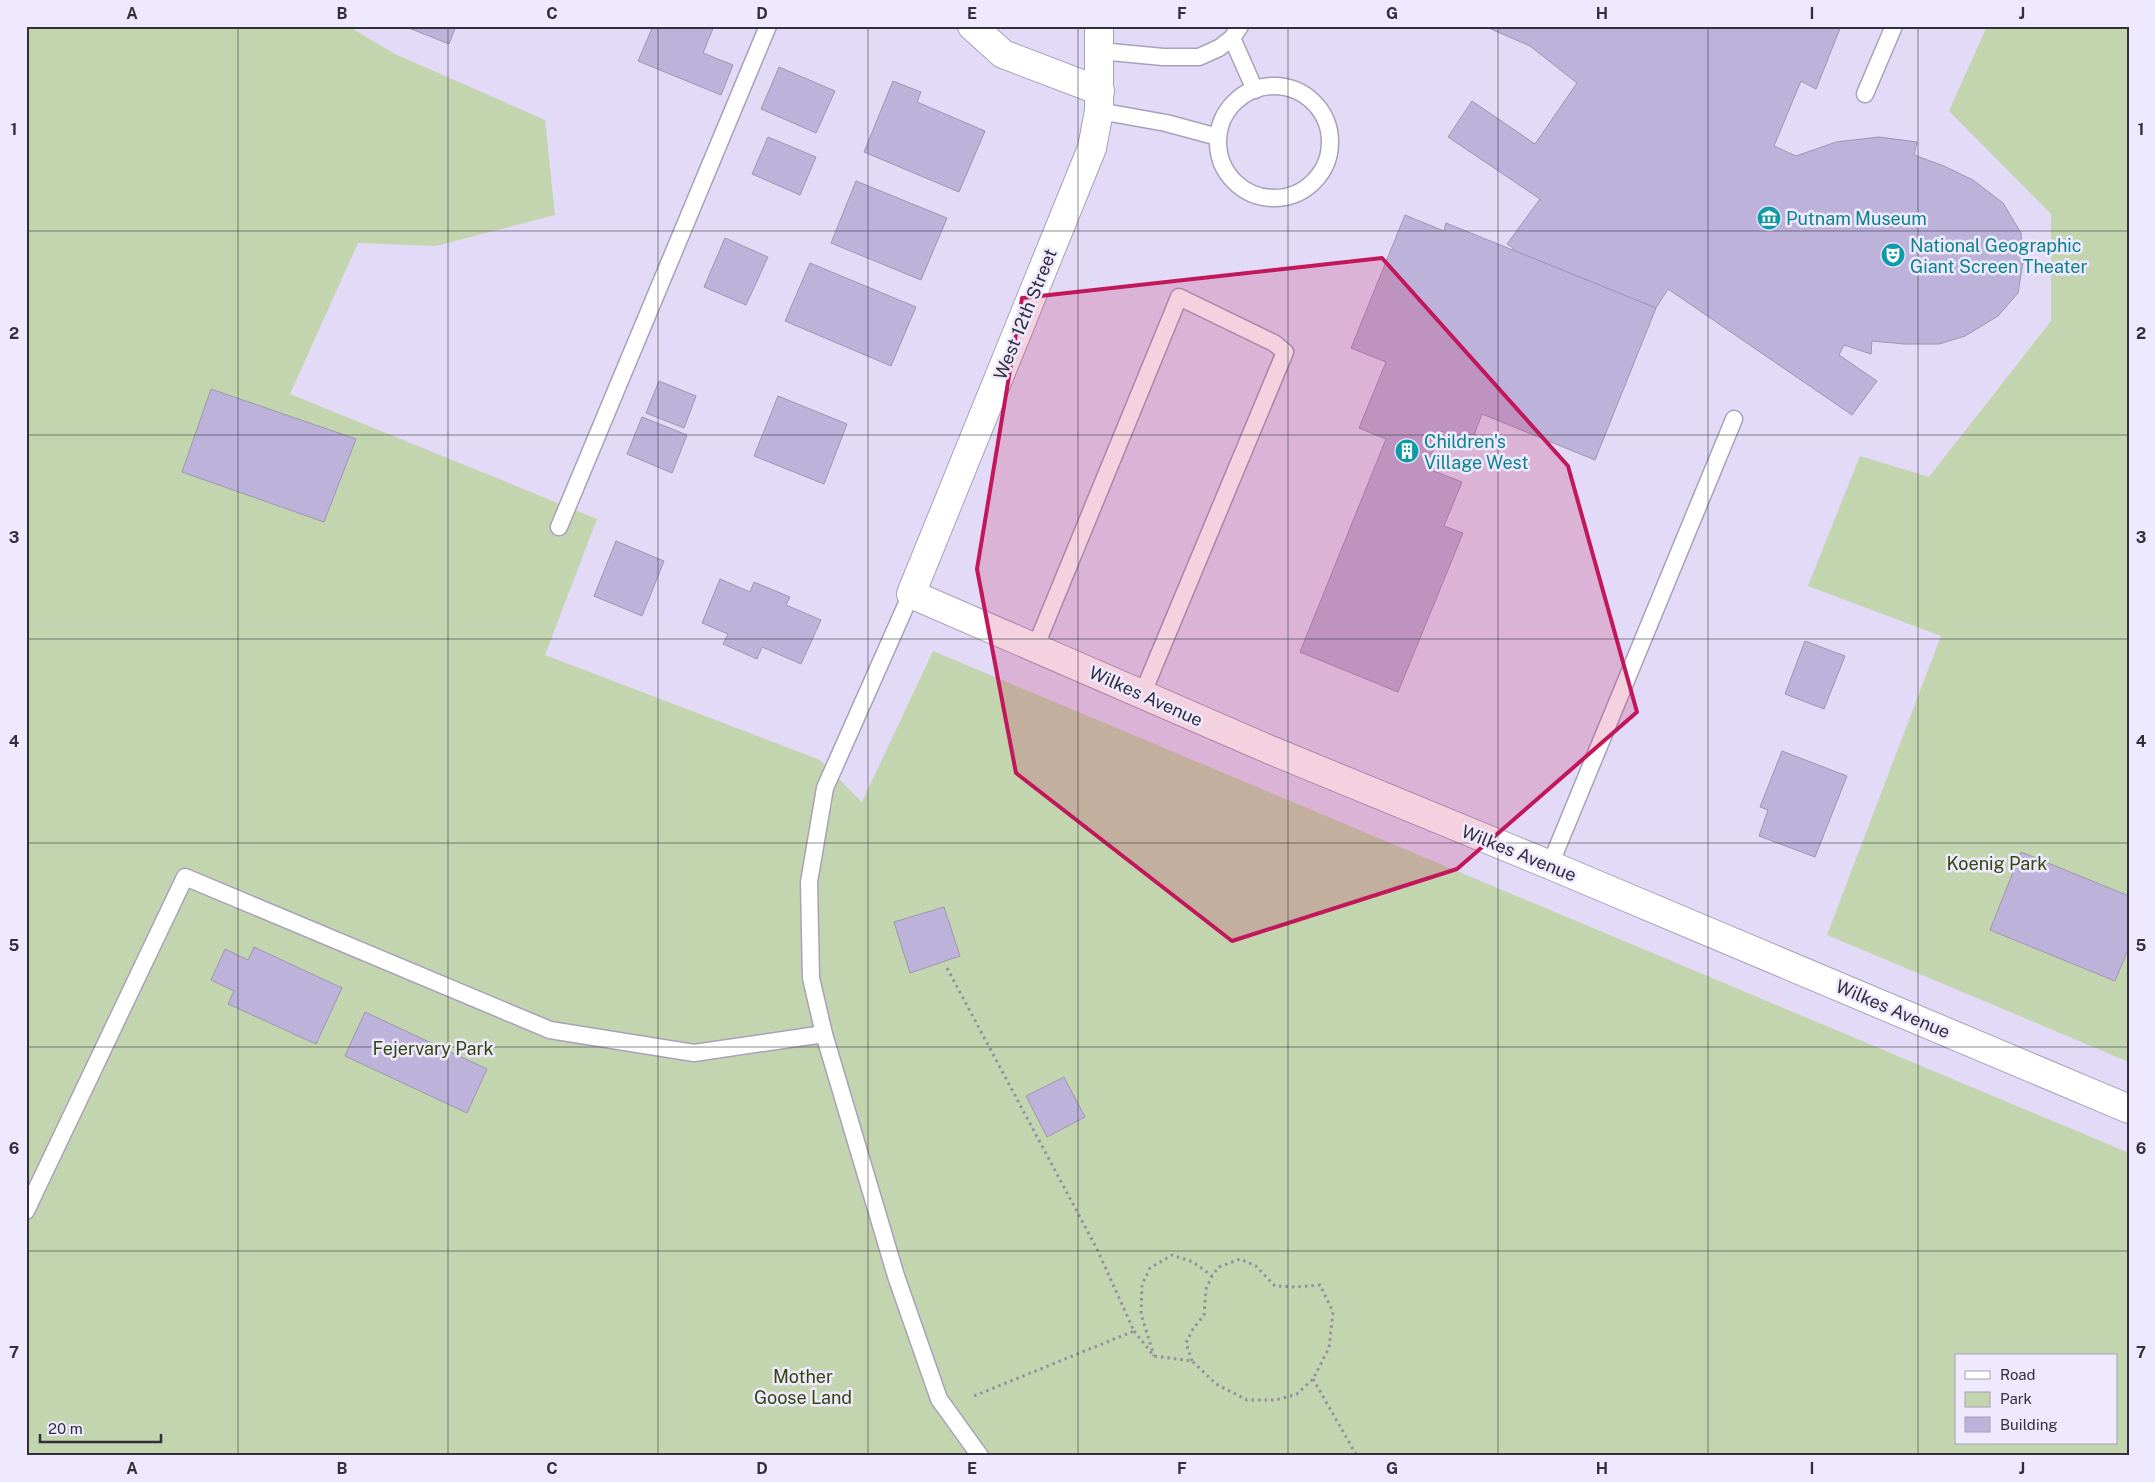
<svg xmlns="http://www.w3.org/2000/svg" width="2155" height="1482" font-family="'Public Sans',sans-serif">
<rect width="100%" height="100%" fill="#e2daf6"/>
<!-- green -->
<g fill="#c3d5ae" fill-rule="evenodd">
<path d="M26 26H348L395 54 545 120 555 215 436 246 358 243 290 394 597 519 545 655 820 760 862 802 933 651 2129 1153V1456H26ZM1956 1356H2116V1443H1956Z"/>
<path d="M1987 26H2129V1062L1827 935 1941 636 1808 586 1860 456 1929 477 2051 321V214L1949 111Z"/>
</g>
<!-- building -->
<g fill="#bdb2da" stroke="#9d96b0">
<path d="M404 26H456L449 44Z"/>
<path d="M653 26H714L703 53 733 65 721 95 638 61Z"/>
<path d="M1484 26H1841L1816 89 1801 81 1774 146 1796 156 1836 142 1879 137 1917 142 1914 155 1944 166 1973 180 2003 203 2021 233 2023 262 2018 293 1998 316 1965 336 1939 344H1904L1872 341 1871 354 1844 345 1839 355 1877 381 1852 415 1668 289 1656 308 1512 250 1513 248 1507 244 1540 199 1448 137 1472 101 1535 144 1577 83 1530 46Z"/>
<path d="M779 67 835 91 816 133 761 109Z"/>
<path d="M893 81 921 92 917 102 985 131 959 192 864 152Z"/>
<path d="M768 137 816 157 800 195 752 174Z"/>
<path d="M856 181 947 218 921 280 831 243Z"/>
<path d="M1405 215 1444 231 1446 223 1656 308 1595 460 1482 414 1471 443 1441 431 1426 468 1462 482 1444 526 1463 533 1398 692 1300 652 1386 439 1359 428 1386 362 1351 348Z"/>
<path d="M725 238 768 257 746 305 704 287Z"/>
<path d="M810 263 916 307 891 366 785 321Z"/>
<path d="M659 381 696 396 684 428 646 413Z"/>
<path d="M211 389 356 439 324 522 182 472Z"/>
<path d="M778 396 847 424 824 484 754 456Z"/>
<path d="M642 417 687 435 672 473 627 454Z"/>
<path d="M616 541 664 561 642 616 594 596Z"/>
<path d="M720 579 750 592 754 582 790 597 786 605 821 620 801 664 762 647 757 659 723 644 728 634 702 623Z"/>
<path d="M1805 641 1845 656 1824 709 1785 694Z"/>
<path d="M1782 751 1847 776 1815 857 1759 836 1768 810 1760 807Z"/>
<path d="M2021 852 2129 896V947L2115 981 1990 930Z"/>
<path d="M944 907 960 956 910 973 894 922Z"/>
<path d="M254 947 342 988 316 1044 228 1004 234 991 211 980 225 949 248 960Z"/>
<path d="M365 1012 487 1069 467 1113 345 1056Z"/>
<path d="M1064 1077 1085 1117 1047 1137 1026 1096Z"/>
</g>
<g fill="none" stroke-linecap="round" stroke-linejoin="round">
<defs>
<g id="service">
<path d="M1240 26 1232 38 1255 90"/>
<path d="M1100 51 1163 57H1199L1219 48 1232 38"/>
<circle cx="1274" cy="142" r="56"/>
<path d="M1865 94 1894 26"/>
<path d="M1099 111 1166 123 1218 137"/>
<path d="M559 527 768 26"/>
<path d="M911 594 825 788 809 882 811 978 824 1034 896 1276 939 1399 980 1456"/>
<path d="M1035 648 1179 297 1274 343 1285 352 1142 695"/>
<path d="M1550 865 1734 419"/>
<path d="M26 1211 185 877 550 1030 694 1053 824 1034"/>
</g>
<g id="minor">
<path d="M972 26 1003 54 1100 91"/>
<path d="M1099 26V111L1092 148 911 594 1268 749 1550 865 2129 1109"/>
</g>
</defs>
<!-- service casing -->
<use href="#service" stroke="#a8a1bb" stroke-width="19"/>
<!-- minor casing -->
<use href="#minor" stroke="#a8a1bb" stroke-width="30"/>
<!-- path -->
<g stroke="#958fa4" stroke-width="3" stroke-dasharray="2.5 4" stroke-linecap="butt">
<path d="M947 968 1097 1249 1134 1331 974 1396"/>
<path d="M1134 1331 1154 1356 1192 1361 1216 1384 1247 1400H1276L1297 1394 1313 1379 1329 1348 1333 1312 1320 1285 1296 1287 1275 1286 1256 1266 1240 1259 1219 1267 1212 1276 1193 1262 1172 1255 1150 1268 1142 1285 1141 1314 1154 1356"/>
<path d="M1192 1361 1186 1343 1193 1329 1204 1315 1206 1289 1212 1276"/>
<path d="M1313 1379 1357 1456"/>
</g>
<!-- service -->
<use href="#service" stroke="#fff" stroke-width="16"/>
<!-- minor -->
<use href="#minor" stroke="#fff" stroke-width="28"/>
</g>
<!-- marked area -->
<path fill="#c2185b" fill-opacity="0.2" stroke="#c2185b" stroke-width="4" stroke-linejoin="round" d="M1382 258 1568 466 1637 712 1457 869 1232 941 1016 773 977 569 1022 298Z"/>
<!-- grid -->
<path fill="none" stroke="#322f3a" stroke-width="1" stroke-opacity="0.55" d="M238 26V1456M448 26V1456M658 26V1456M868 26V1456M1078 26V1456M1288 26V1456M1498 26V1456M1708 26V1456M1918 26V1456M26 231H2129M26 435H2129M26 639H2129M26 843H2129M26 1047H2129M26 1251H2129"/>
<!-- icons -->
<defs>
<symbol id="museum-disc" viewBox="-11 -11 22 22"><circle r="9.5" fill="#0f9aa8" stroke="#efe9ff"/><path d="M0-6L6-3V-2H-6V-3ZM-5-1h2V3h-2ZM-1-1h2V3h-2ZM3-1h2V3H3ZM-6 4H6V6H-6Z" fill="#fff"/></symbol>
<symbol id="theatre-disc" viewBox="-11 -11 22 22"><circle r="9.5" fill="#0f9aa8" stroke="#efe9ff"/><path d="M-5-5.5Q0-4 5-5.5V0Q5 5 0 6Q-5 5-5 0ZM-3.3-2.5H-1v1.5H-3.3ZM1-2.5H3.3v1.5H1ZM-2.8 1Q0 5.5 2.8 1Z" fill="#fff"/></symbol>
<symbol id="building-disc" viewBox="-11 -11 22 22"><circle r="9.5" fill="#0f9aa8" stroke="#efe9ff"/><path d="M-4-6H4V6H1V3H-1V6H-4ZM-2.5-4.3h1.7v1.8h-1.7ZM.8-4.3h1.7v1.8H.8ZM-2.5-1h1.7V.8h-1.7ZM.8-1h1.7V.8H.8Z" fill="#fff"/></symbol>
</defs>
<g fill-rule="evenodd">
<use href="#museum-disc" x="1755" y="204" width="28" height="28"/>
<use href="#theatre-disc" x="1879" y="241" width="28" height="28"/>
<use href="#building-disc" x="1393" y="437" width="28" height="28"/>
</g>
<g text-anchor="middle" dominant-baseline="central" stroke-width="5" stroke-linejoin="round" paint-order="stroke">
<!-- culture labels -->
<g font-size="18" fill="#0d838f" stroke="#efe9ff" text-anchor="start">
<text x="1786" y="218">Putnam Museum</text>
<text x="1910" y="245">National Geographic<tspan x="1910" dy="21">Giant Screen Theater</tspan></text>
<text x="1424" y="441">Children's<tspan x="1424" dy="21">Village West</tspan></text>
</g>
<!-- street labels -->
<g font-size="18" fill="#322f3a" stroke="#efe9ff">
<text transform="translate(1025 314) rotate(-68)">West 12th Street</text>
<text transform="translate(1146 696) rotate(24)">Wilkes Avenue</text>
<text transform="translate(1519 853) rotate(22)">Wilkes Avenue</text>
<text transform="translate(1893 1009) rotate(23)">Wilkes Avenue</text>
</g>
<!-- park labels -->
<g font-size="18" fill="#324709" stroke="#efe9ff">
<text x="1997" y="863">Koenig Park</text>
<text x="433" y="1048">Fejervary Park</text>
<text x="803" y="1376">Mother<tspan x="803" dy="21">Goose Land</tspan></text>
</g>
</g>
<!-- border -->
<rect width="2155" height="1482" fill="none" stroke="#efe9ff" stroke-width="55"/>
<!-- legend -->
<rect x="1955" y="1354" width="162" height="90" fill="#efe9ff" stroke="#a39fb0"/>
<rect x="1965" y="1371" width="25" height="8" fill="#ffffff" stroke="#a39fb0"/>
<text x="2000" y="1380" font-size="15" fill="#322f3a">Road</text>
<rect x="1965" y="1392" width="25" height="15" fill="#c3d5ae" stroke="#a39fb0"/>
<text x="2000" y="1404" font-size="15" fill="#322f3a">Park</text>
<rect x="1965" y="1417" width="25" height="15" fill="#bdb2da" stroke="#a39fb0"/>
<text x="2000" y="1430" font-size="15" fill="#322f3a">Building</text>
<!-- scale -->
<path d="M40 1434v8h121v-8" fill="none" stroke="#322f3a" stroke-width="2.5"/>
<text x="48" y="1434" font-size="15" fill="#322f3a" stroke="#efe9ff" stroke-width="4" paint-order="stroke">20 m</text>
<rect x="28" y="28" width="2100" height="1426" fill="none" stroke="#322f3a" stroke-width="2"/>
<g font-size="16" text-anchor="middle" font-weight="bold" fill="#322f3a">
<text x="132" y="19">A</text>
<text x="342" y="19">B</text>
<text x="552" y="19">C</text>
<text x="762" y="19">D</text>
<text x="972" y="19">E</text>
<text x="1182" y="19">F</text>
<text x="1392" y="19">G</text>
<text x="1602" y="19">H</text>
<text x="1812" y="19">I</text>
<text x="2022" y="19">J</text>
<text x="14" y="135">1</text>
<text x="2141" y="135">1</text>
<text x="14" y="339">2</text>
<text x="2141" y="339">2</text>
<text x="14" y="543">3</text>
<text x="2141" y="543">3</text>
<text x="14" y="747">4</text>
<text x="2141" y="747">4</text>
<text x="14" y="951">5</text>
<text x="2141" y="951">5</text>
<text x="14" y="1154">6</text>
<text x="2141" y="1154">6</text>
<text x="14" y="1358">7</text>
<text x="2141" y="1358">7</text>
<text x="132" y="1474">A</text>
<text x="342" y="1474">B</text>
<text x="552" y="1474">C</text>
<text x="762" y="1474">D</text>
<text x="972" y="1474">E</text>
<text x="1182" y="1474">F</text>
<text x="1392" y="1474">G</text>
<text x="1602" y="1474">H</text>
<text x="1812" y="1474">I</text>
<text x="2022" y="1474">J</text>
</g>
</svg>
